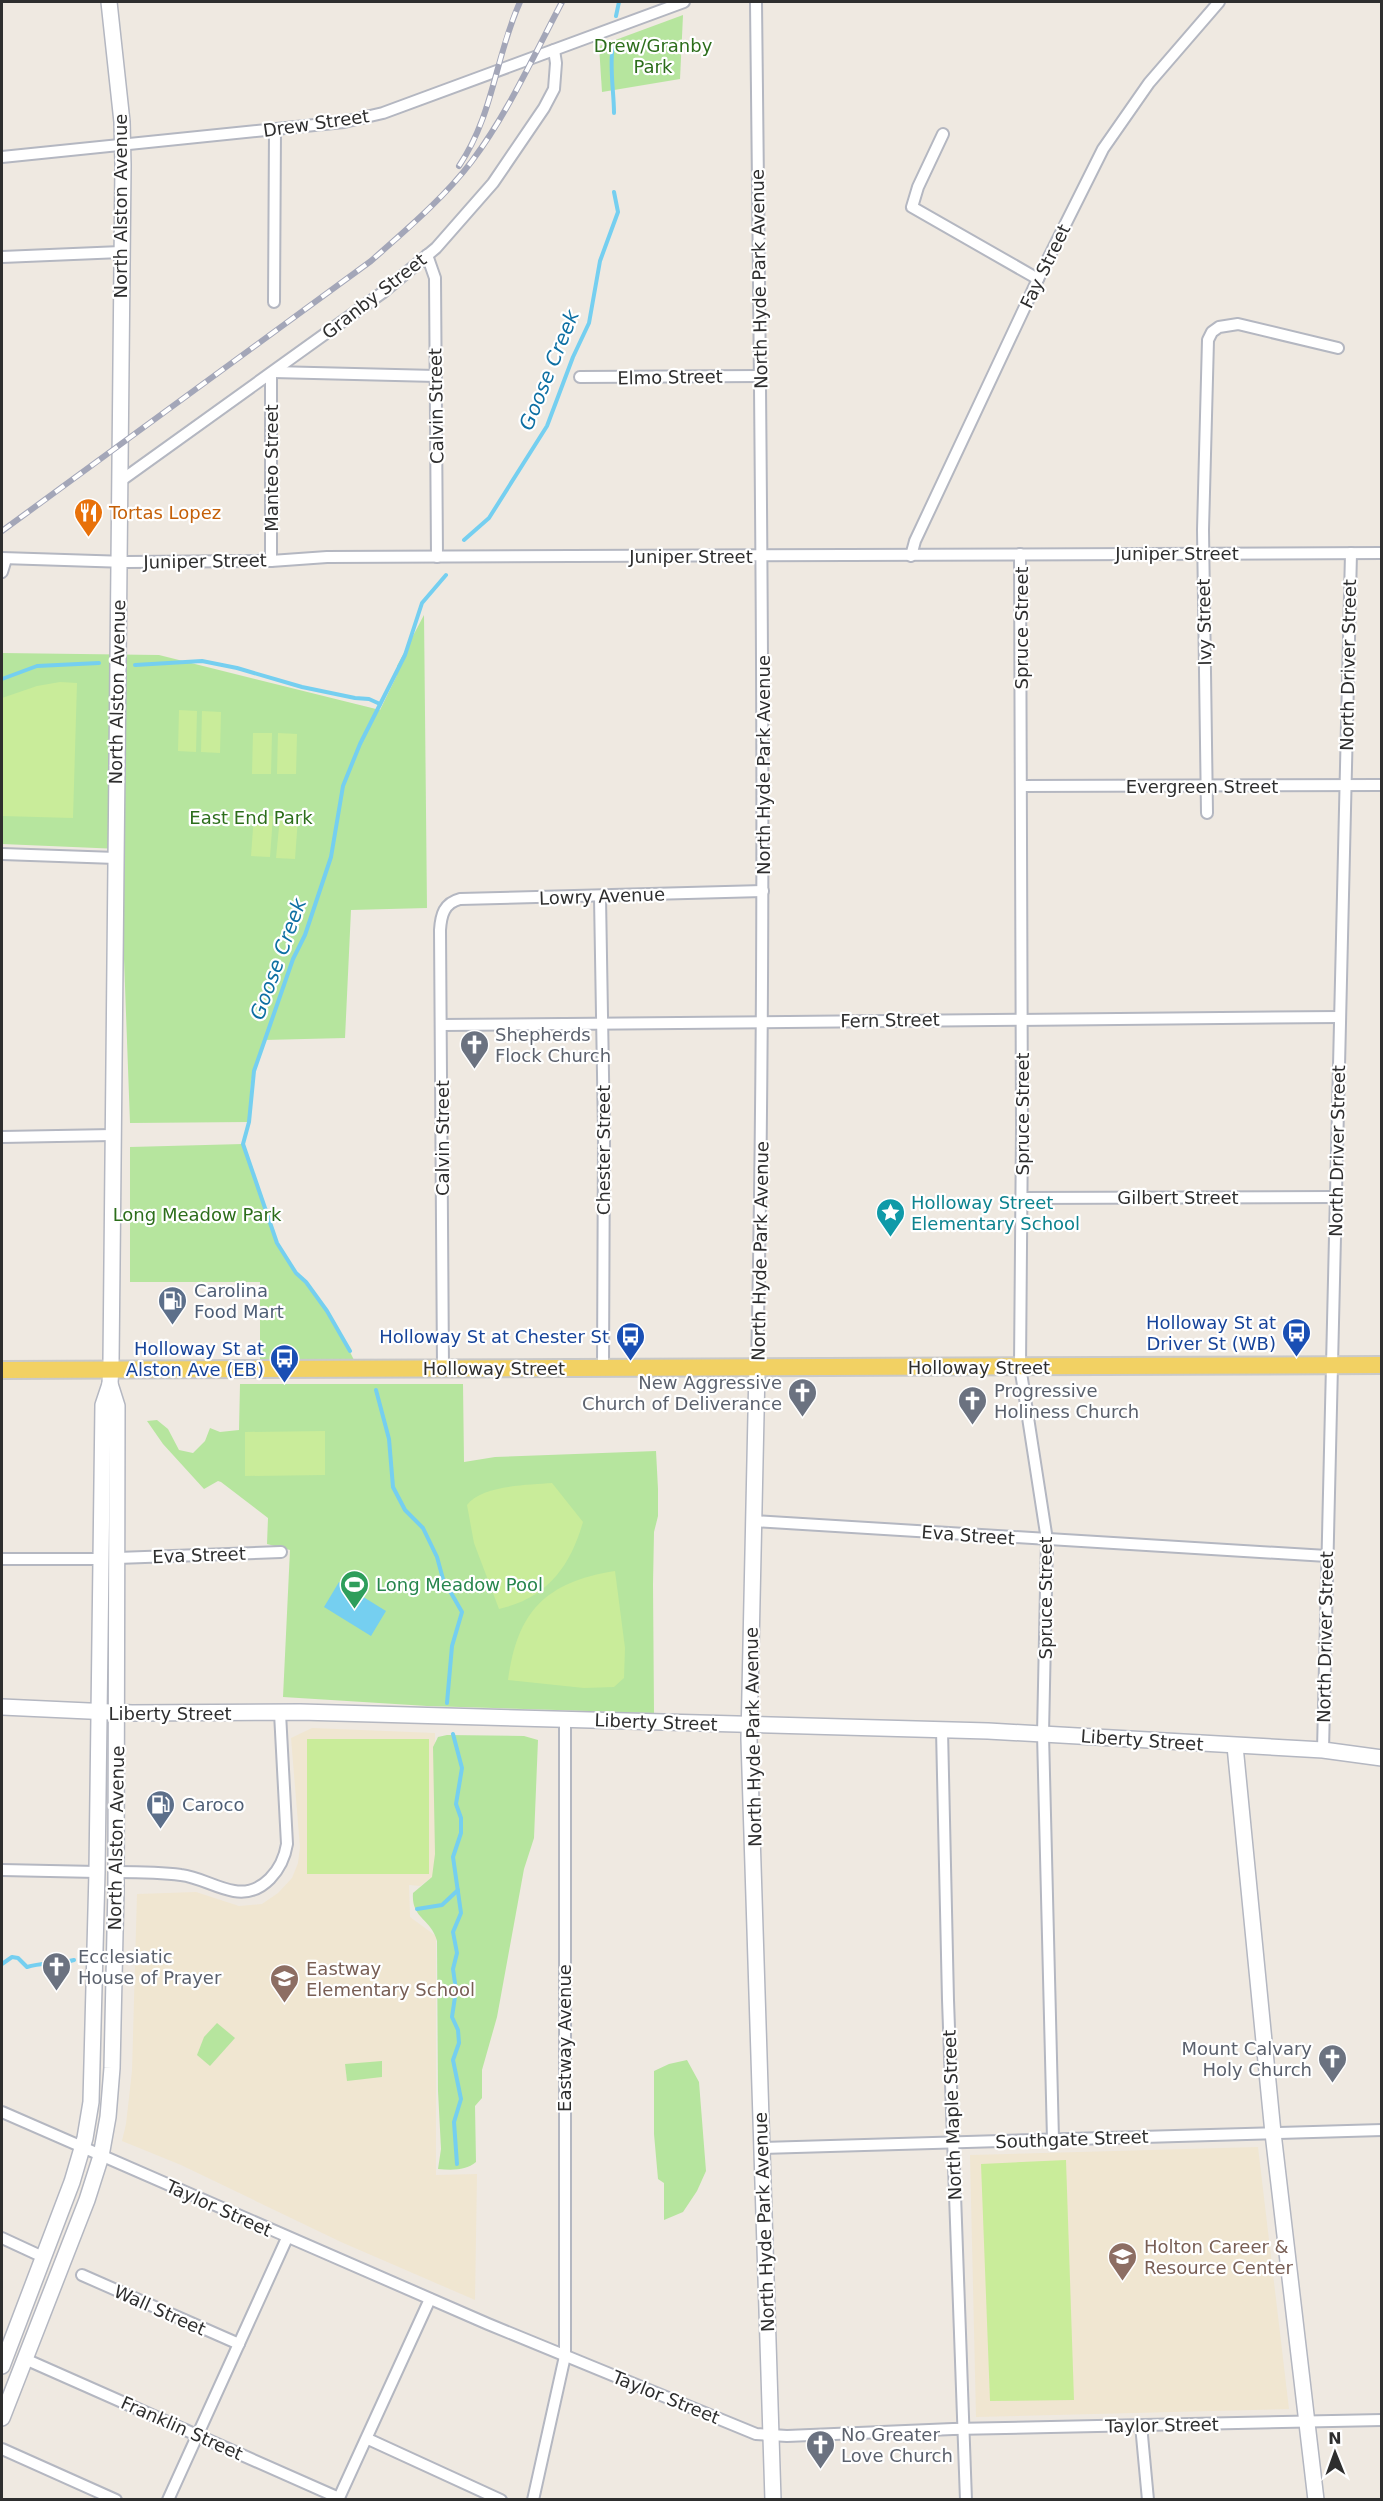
<svg xmlns="http://www.w3.org/2000/svg" width="1383" height="2501" font-family="'DejaVu Sans',sans-serif">
<rect width="100%" height="100%" fill="#efe9e1"/>
<!-- education -->
<g fill="#f0e6d1">
<path d="M312 1728 435 1733 436 1874 420 1886 409 1885 410 1917 436 1936V2175L477 2174 475 2300 341 2242 181 2165 122 2141 126 2124 132 2071 137 1894 196 1892 239 1906 262 1904 278 1893 292 1878 298 1863 300 1847 291 1738Z"/>
<path d="M1258 2147 1289 2409 976 2417 970 2155Z"/>
</g>
<!-- green -->
<g fill="#b6e59e">
<path d="M683 15 680 79 602 92 599 46Z"/>
<path d="M424 615 427 908 351 910 345 1038 264 1040 251 1081 249 1122 130 1123 120 849 2 844V653L159 655 380 710 397 675V666Z"/>
<path d="M243 1144 277 1243 296 1273 308 1284 339 1330 354 1360H260V1282H130V1147Z"/>
<path d="M240 1384H463L464 1462 495 1457 656 1451 658 1489V1516L654 1532 653 1584 654 1713 427 1706 283 1697 290 1550 267 1544 268 1518 221 1482 218 1481 204 1489 163 1444 147 1421 157 1420 168 1429 179 1450 193 1453 205 1441 210 1428 220 1432 239 1430Z"/>
<path d="M447 1735 524 1736 538 1740 534 1838 524 1869 497 2017 482 2070V2098L475 2106 476 2162C466 2171 451 2170 438 2169L441 2149 438 2091 437 1941C431 1918 411 1919 413 1893L432 1877 435 1854 433 1747 438 1737Z"/>
<path d="M217 2023 235 2038 210 2066 197 2055 204 2037Z"/>
<path d="M687 2060 699 2082 706 2171 697 2191 683 2212 664 2220V2183L658 2179 654 2134V2071L669 2064Z"/>
<path d="M382 2061V2077L347 2081 345 2064Z"/>
</g>
<!-- pitch -->
<g fill="#c9ec9a">
<path d="M60 682 77 683 73 818 2 816V698L37 686Z"/>
<path d="M179 710 197 711 196 752 178 751Z"/>
<path d="M202 711 221 712 220 753 201 752Z"/>
<path d="M253 733H272L271 774H252Z"/>
<path d="M278 733 297 734 296 774H277Z"/>
<path d="M254 815 273 816 270 857 251 856Z"/>
<path d="M280 817 298 818 295 859 276 858Z"/>
<path d="M325 1431V1475L245 1476V1432Z"/>
<path d="M552 1483 583 1522C570 1567 547 1598 499 1609L474 1543 467 1505C482 1485 528 1485 552 1483Z"/>
<path d="M615 1571 625 1648 624 1678 614 1687 584 1688 508 1680C517 1611 546 1582 615 1571Z"/>
<rect x="307" y="1739" width="122" height="135"/>
<path d="M1066 2160 1074 2400 990 2401 981 2164Z"/>
</g>
<!-- water -->
<path fill="#75cff0" d="M339 1582 386 1611 371 1636 324 1607Z"/>
<g fill="none" stroke-linecap="round" stroke-linejoin="round">
<!-- stream -->
<g stroke="#75cff0" stroke-width="4">
<path d="M616 16 619 2"/>
<path d="M613 45C609 65 614 92 614 113"/>
<path d="M464 540 489 518 547 426 573 357 589 323 600 261 618 212 614 192"/>
<path d="M135 665 202 661 237 668 302 687 355 698 369 699 380 704"/>
<path d="M2 679 37 666 99 663"/>
<path d="M350 1351 327 1311 306 1282 296 1273 277 1243 243 1144 249 1122 254 1071 293 959 305 935 331 857 343 786 360 744 405 655 422 603 446 575"/>
<path d="M376 1390 389 1439 393 1487 405 1510 423 1528 437 1557 443 1579 462 1612 452 1646 447 1703"/>
<path d="M453 1734 462 1768 456 1804 461 1818V1833L453 1857 461 1913 453 1932 457 1953 453 1969 456 1990 452 2017 458 2030 459 2043 453 2060 461 2099 454 2122 457 2164"/>
<path d="M417 1909 442 1905 458 1890"/>
<path d="M2 1964 12 1957 18 1958 27 1967C42 1962 57 1965 74 1960"/>
</g>
<defs>
<g id="street">
<path d="M756 2C761 457 767 912 757 1368"/>
<path d="M943 134 918 187 912 207 1038 279"/>
<path d="M2 157 344 122 383 113 684 2"/>
<path d="M427 255 435 278 437 557"/>
<path d="M2 257 121 252"/>
<path d="M274 302 275 129"/>
<path d="M273 372 436 376"/>
<path d="M580 377 760 376"/>
<path d="M119 482 382 293 436 248 493 183 544 108 554 89 556 63 554 50"/>
<path d="M1020 554 1022 1128 1020 1366 1047 1540 1043 1734 1053 2139"/>
<path d="M911 556 915 541 1038 279 1103 149 1149 83 1219 2"/>
<path d="M2 558 127 562 271 561 327 557 1382 553"/>
<path d="M271 561V374"/>
<path d="M2 572 6 559"/>
<path d="M1022 786 1382 785"/>
<path d="M1207 813 1203 530 1208 340 1212 332 1219 327 1238 324 1338 348"/>
<path d="M2 854 116 858"/>
<path d="M600 897 604 1133 603 1368"/>
<path d="M441 1025 1340 1017"/>
<path d="M2 1137 113 1135"/>
<path d="M1021 1198 1335 1197"/>
<path d="M443 1368 440 930C441 915 444 903 460 899L763 891"/>
<path d="M753 1521 1327 1556"/>
<path d="M117 1558 281 1552"/>
<path d="M2 1559H101"/>
<path d="M942 1730 948 2000 966 2500"/>
<path d="M1323 1750 1351 553"/>
<path d="M2 1870 97 1872"/>
<path d="M116 1872C137 1872 159 1872 181 1875 199 1877 216 1888 234 1891 263 1896 283 1869 287 1844L280 1713"/>
<path d="M2 2112 488 2324 756 2434 787 2436 953 2429 1382 2420"/>
<path d="M762 2148 1382 2130"/>
<path d="M2 2238 43 2257"/>
<path d="M82 2275 239 2344"/>
<path d="M25 2359 339 2498"/>
<path d="M1141 2425 1148 2500"/>
<path d="M368 2439 501 2500"/>
<path d="M2 2449 116 2500"/>
<path d="M168 2500 287 2238"/>
<path d="M338 2500 430 2299"/>
<path d="M533 2500 565 2356V1719"/>
</g>
<g id="secondary">
<path d="M757 1368 749 1739 773 2500"/>
<path d="M2 1707 132 1713 300 1712 988 1731 1323 1750 1382 1758"/>
<path d="M1235 1746 1273 2133 1316 2500"/>
<path d="M2 2366 72 2182 85 2138 91 2102 97 1872 103 1405 110 1384"/>
<path d="M2 2418 87 2200 101 2156 108 2117 112 2068 116 1888 117 1406 110 1384 111 1363 123 165 122 122 109 2"/>
</g>
<path id="primary" d="M2 1370 1382 1365"/>
</defs>
<!-- street casing -->
<use href="#street" stroke="#b4b7c1" stroke-width="14"/>
<!-- secondary casing -->
<use href="#secondary" stroke="#b4b7c1" stroke-width="18"/>
<!-- primary casing -->
<use href="#primary" stroke="#c9c9c9" stroke-width="20"/>
<!-- street -->
<use href="#street" stroke="#fff" stroke-width="10"/>
<!-- secondary -->
<use href="#secondary" stroke="#fff" stroke-width="15"/>
<!-- primary -->
<use href="#primary" stroke="#f2d163" stroke-width="16"/>
<defs>
<g id="rail">
<path d="M459 166C494 114 495 57 520 2"/>
<path d="M2 531 371 261C406 230 444 198 472 161 508 113 534 55 562 2"/>
</g>
</defs>
<!-- rail casing -->
<use href="#rail" stroke="#a3a6b8" stroke-width="6"/>
<!-- rail -->
<use href="#rail" stroke="#fff" stroke-width="4" stroke-dasharray="11" stroke-linecap="butt"/>
</g>
<!-- icons -->
<defs>
<symbol id="restaurant-pin" viewBox="-11 -11 22 30"><path d="M0 17L-7.5 6A9.5 9.5 0 1 1 7.5 6Z" fill="#e8710a" stroke="#fff"/><path d="M-5-6h1v4h1v-4h1v4h1v-4h1v5L-1.5 .5V6h-2V.5L-5-1ZM5-6V6H3V1.5H1.5Q1.5-4 5-6Z" fill="#fff"/></symbol>
<symbol id="church-pin" viewBox="-11 -11 22 30"><path d="M0 17L-7.5 6A9.5 9.5 0 1 1 7.5 6Z" fill="#6b7280" stroke="#fff"/><path d="M-1.2-6h2.4v3.5h3.3v2.4h-3.3V6h-2.4V-.1h-3.3v-2.4h3.3Z" fill="#fff"/></symbol>
<symbol id="sight-pin" viewBox="-11 -11 22 30"><path d="M0 17L-7.5 6A9.5 9.5 0 1 1 7.5 6Z" fill="#0f9aa8" stroke="#fff"/><path d="M0-6L1.8-2.2L6-1.7L2.9 1.2L3.7 5.4L0 3.3L-3.7 5.4L-2.9 1.2L-6-1.7L-1.8-2.2Z" fill="#fff"/></symbol>
<symbol id="fuel-pin" viewBox="-11 -11 22 30"><path d="M0 17L-7.5 6A9.5 9.5 0 1 1 7.5 6Z" fill="#5c6f8a" stroke="#fff"/><path d="M-5.5-6h7V0h2V4h1.3V-2.5L3-4.5l.8-.8L6-3V5H2.5V1h-1V6h-7ZM-4.2-4.7v3.2H.2V-4.7Z" fill="#fff"/></symbol>
<symbol id="bus-pin" viewBox="-11 -11 22 30"><path d="M0 17L-7.5 6A9.5 9.5 0 1 1 7.5 6Z" fill="#1a4fb4" stroke="#fff"/><path d="M-5-6H5V4H4V6H2V4H-2V6H-4V4H-5ZM-3.5-4V0h7V-4ZM-3.5 1.2v1.5H-2V1.2ZM2 1.2v1.5H3.5V1.2Z" fill="#fff"/></symbol>
<symbol id="stadium-pin" viewBox="-11 -11 22 30"><path d="M0 17L-7.5 6A9.5 9.5 0 1 1 7.5 6Z" fill="#2e9e5b" stroke="#fff"/><path d="M0-5a6.5 5 0 1 0 0 10a6.5 5 0 1 0 0-10ZM-3.5-1.8h7v3.6h-7Z" fill="#fff"/></symbol>
<symbol id="school-pin" viewBox="-11 -11 22 30"><path d="M0 17L-7.5 6A9.5 9.5 0 1 1 7.5 6Z" fill="#8d6e63" stroke="#fff"/><path d="M0-5L7-2L0 1L-7-2ZM-4 1L0 2.5L4 1V4Q0 6-4 4Z" fill="#fff"/></symbol>
</defs>
<g fill-rule="evenodd">
<use href="#restaurant-pin" x="72" y="496" width="33" height="45"/>
<use href="#church-pin" x="458" y="1028" width="33" height="45"/>
<use href="#sight-pin" x="874" y="1196" width="33" height="45"/>
<use href="#fuel-pin" x="156" y="1284" width="33" height="45"/>
<use href="#bus-pin" x="1280" y="1316" width="33" height="45"/>
<use href="#bus-pin" x="614" y="1320" width="33" height="45"/>
<use href="#bus-pin" x="268" y="1342" width="33" height="45"/>
<use href="#church-pin" x="786" y="1376" width="33" height="45"/>
<use href="#church-pin" x="956" y="1384" width="33" height="45"/>
<use href="#stadium-pin" x="338" y="1568" width="33" height="45"/>
<use href="#fuel-pin" x="144" y="1788" width="33" height="45"/>
<use href="#church-pin" x="40" y="1950" width="33" height="45"/>
<use href="#school-pin" x="268" y="1962" width="33" height="45"/>
<use href="#church-pin" x="1316" y="2042" width="33" height="45"/>
<use href="#school-pin" x="1106" y="2240" width="33" height="45"/>
<use href="#church-pin" x="804" y="2428" width="33" height="45"/>
</g>
<g text-anchor="middle" dominant-baseline="central" stroke-width="4.5" stroke-linejoin="round" paint-order="stroke">
<!-- park labels -->
<g font-size="18" fill="#2c6e1b" stroke="#fff">
<text x="653" y="45">Drew/Granby<tspan x="653" dy="21">Park</tspan></text>
<text x="251" y="817">East End Park</text>
<text x="197" y="1214">Long Meadow Park</text>
</g>
<!-- street labels -->
<g font-size="18" fill="#2e2e2e" stroke="#fff">
<text transform="translate(316 123) rotate(-8)">Drew Street</text>
<text transform="translate(120 206) rotate(-90)">North Alston Avenue</text>
<text transform="translate(1045 266) rotate(-64)">Fay Street</text>
<text transform="translate(759 279) rotate(-91)">North Hyde Park Avenue</text>
<text transform="translate(374 296) rotate(-38)">Granby Street</text>
<text transform="translate(670 377) rotate(-1)">Elmo Street</text>
<text transform="translate(436 406) rotate(-91)">Calvin Street</text>
<text transform="translate(271 468) rotate(-90)">Manteo Street</text>
<text x="1177" y="553">Juniper Street</text>
<text x="691" y="556">Juniper Street</text>
<text transform="translate(205 561) rotate(-1)">Juniper Street</text>
<text transform="translate(1204 622) rotate(-91)">Ivy Street</text>
<text transform="translate(1021 628) rotate(-90)">Spruce Street</text>
<text transform="translate(1348 665) rotate(-89)">North Driver Street</text>
<text transform="translate(117 692) rotate(-89)">North Alston Avenue</text>
<text transform="translate(763 765) rotate(-90)">North Hyde Park Avenue</text>
<text x="1202" y="786">Evergreen Street</text>
<text transform="translate(602 896) rotate(-2)">Lowry Avenue</text>
<text transform="translate(890 1020) rotate(-1)">Fern Street</text>
<text transform="translate(1022 1114) rotate(-90)">Spruce Street</text>
<text transform="translate(442 1138) rotate(-90)">Calvin Street</text>
<text transform="translate(603 1150) rotate(-90)">Chester Street</text>
<text transform="translate(1337 1151) rotate(-89)">North Driver Street</text>
<text x="1178" y="1197">Gilbert Street</text>
<text transform="translate(760 1251) rotate(-89)">North Hyde Park Avenue</text>
<text x="979" y="1367">Holloway Street</text>
<text x="494" y="1368">Holloway Street</text>
<text transform="translate(968 1535) rotate(4)">Eva Street</text>
<text transform="translate(199 1555) rotate(-2)">Eva Street</text>
<text transform="translate(1045 1598) rotate(-90)">Spruce Street</text>
<text transform="translate(1325 1637) rotate(-89)">North Driver Street</text>
<text x="170" y="1713">Liberty Street</text>
<text transform="translate(656 1722) rotate(2)">Liberty Street</text>
<text transform="translate(753 1737) rotate(-91)">North Hyde Park Avenue</text>
<text transform="translate(1142 1740) rotate(4)">Liberty Street</text>
<text transform="translate(116 1838) rotate(-89)">North Alston Avenue</text>
<text transform="translate(564 2038) rotate(-90)">Eastway Avenue</text>
<text transform="translate(952 2115) rotate(-92)">North Maple Street</text>
<text transform="translate(1072 2139) rotate(-2)">Southgate Street</text>
<text transform="translate(219 2208) rotate(24)">Taylor Street</text>
<text transform="translate(764 2222) rotate(-92)">North Hyde Park Avenue</text>
<text transform="translate(160 2310) rotate(24)">Wall Street</text>
<text transform="translate(666 2397) rotate(22)">Taylor Street</text>
<text transform="translate(1162 2425) rotate(-1)">Taylor Street</text>
<text transform="translate(182 2428) rotate(24)">Franklin Street</text>
</g>
<!-- food labels -->
<g font-size="18" fill="#c56008" stroke="#fff" text-anchor="start">
<text x="109" y="512">Tortas Lopez</text>
</g>
<!-- worship labels -->
<g font-size="18" fill="#5b616d" stroke="#fff" text-anchor="start">
<text x="495" y="1034">Shepherds<tspan x="495" dy="21">Flock Church</tspan></text>
<text x="782" y="1382" text-anchor="end">New Aggressive<tspan x="782" dy="21">Church of Deliverance</tspan></text>
<text x="994" y="1390">Progressive<tspan x="994" dy="21">Holiness Church</tspan></text>
<text x="78" y="1956">Ecclesiatic<tspan x="78" dy="21">House of Prayer</tspan></text>
<text x="1312" y="2048" text-anchor="end">Mount Calvary<tspan x="1312" dy="21">Holy Church</tspan></text>
<text x="841" y="2434">No Greater<tspan x="841" dy="21">Love Church</tspan></text>
</g>
<!-- culture labels -->
<g font-size="18" fill="#0d838f" stroke="#fff" text-anchor="start">
<text x="911" y="1202">Holloway Street<tspan x="911" dy="21">Elementary School</tspan></text>
</g>
<!-- service labels -->
<g font-size="18" fill="#4e5e75" stroke="#fff" text-anchor="start">
<text x="194" y="1290">Carolina<tspan x="194" dy="21">Food Mart</tspan></text>
<text x="182" y="1804">Caroco</text>
</g>
<!-- transit labels -->
<g font-size="18" fill="#164399" stroke="#fff" text-anchor="end">
<text x="1276" y="1322">Holloway St at<tspan x="1276" dy="21">Driver St (WB)</tspan></text>
<text x="609" y="1336">Holloway St at Chester St</text>
<text x="264" y="1348">Holloway St at<tspan x="264" dy="21">Alston Ave (EB)</tspan></text>
</g>
<!-- leisure labels -->
<g font-size="18" fill="#27864d" stroke="#fff" text-anchor="start">
<text x="376" y="1584">Long Meadow Pool</text>
</g>
<!-- education labels -->
<g font-size="18" fill="#785e54" stroke="#fff" text-anchor="start">
<text x="306" y="1968">Eastway<tspan x="306" dy="21">Elementary School</tspan></text>
<text x="1144" y="2246">Holton Career &amp;<tspan x="1144" dy="21">Resource Center</tspan></text>
</g>
<!-- water labels -->
<g font-size="20" font-style="italic" fill="#0d6fa3" stroke="#fff">
<text transform="translate(549 370) rotate(-68)">Goose Creek</text>
<text transform="translate(278 959) rotate(-70)">Goose Creek</text>
</g>
</g>
<!-- border -->
<rect width="1383" height="2501" fill="none" stroke="#2e2e2e" stroke-width="6"/>
<!-- north arrow -->
<g transform="translate(1335 2453) rotate(359)" stroke="#ffffff" stroke-width="4.5" paint-order="stroke">
<path d="M0-4.5L10 22L0 15L-10 22Z" fill="#2e2e2e"/>
<text y="-9" font-size="16" font-weight="bold" text-anchor="middle" fill="#2e2e2e">N</text>
</g>
</svg>
